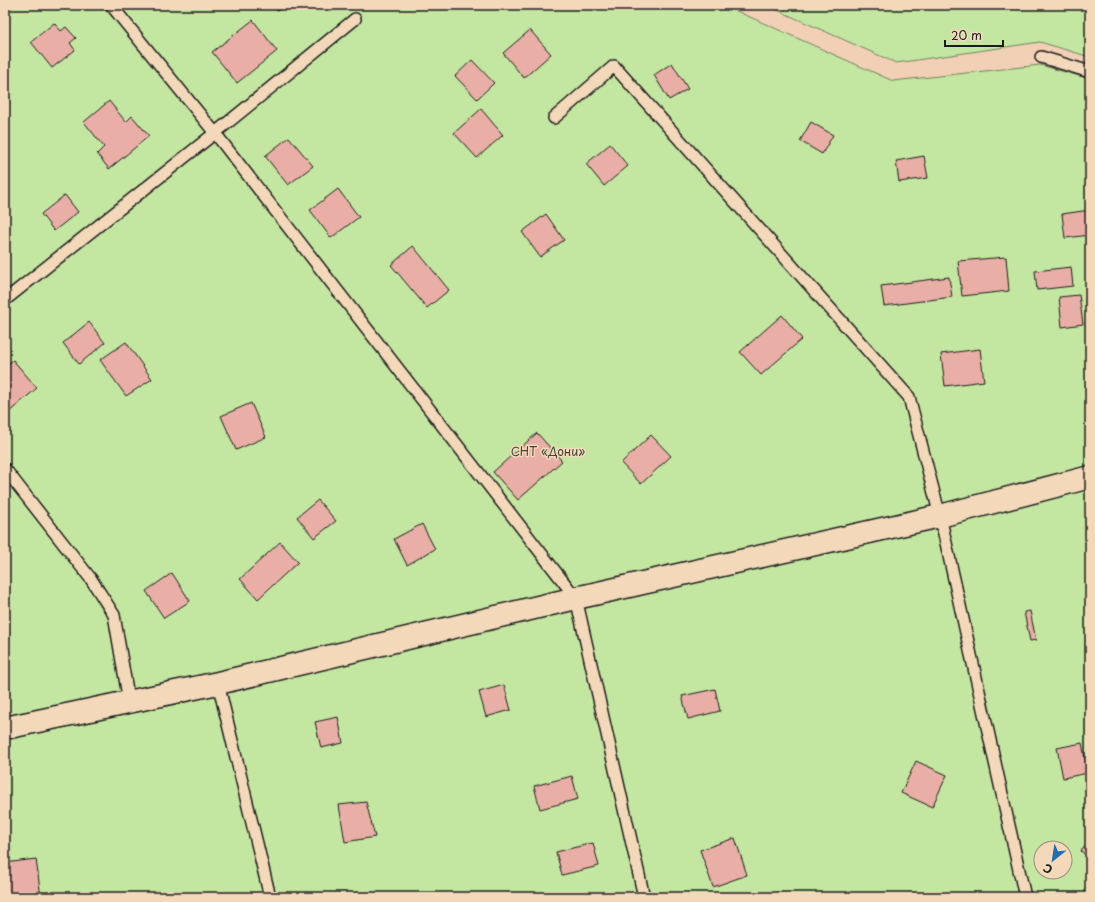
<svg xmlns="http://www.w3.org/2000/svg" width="1095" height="902" font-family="'Playpen Sans',sans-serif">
<rect width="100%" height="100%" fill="#f1d0b6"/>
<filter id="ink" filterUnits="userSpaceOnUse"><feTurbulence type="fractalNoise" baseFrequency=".025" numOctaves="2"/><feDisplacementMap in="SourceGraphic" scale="8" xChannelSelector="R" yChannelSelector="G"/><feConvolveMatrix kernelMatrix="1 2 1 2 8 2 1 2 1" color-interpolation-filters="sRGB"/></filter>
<g filter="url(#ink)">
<!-- green -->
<g fill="#c3e7a1" stroke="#70825e" fill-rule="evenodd">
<path d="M5 5H723L893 81 1040 65 1090 79V897H5ZM1041 848H1065V872H1041Z"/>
<path d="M766 5H1090V57L1040 42 896 63Z"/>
</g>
<!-- building -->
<g fill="#e9afa7" stroke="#1c1c1c">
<path d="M273 5H287L277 11Z"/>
<path d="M253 20 277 51 237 83 212 52Z"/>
<path d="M54 23 61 31 66 27 76 38 70 43 75 50 52 68 31 42Z"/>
<path d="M530 30 551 54 524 78 503 53Z"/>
<path d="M472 60 494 83 477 99 455 76Z"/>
<path d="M672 63 688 89 669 100 654 75Z"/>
<path d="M109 101 126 122 132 116 149 136 109 169 97 154 104 147 84 122Z"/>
<path d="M481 109 503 135 477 158 454 133Z"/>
<path d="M811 122 833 135 822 154 800 141Z"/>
<path d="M289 137 313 166 288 185 265 156Z"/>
<path d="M610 144 628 166 604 186 586 164Z"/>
<path d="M924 156 928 178 899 182 896 161Z"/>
<path d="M338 189 359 217 331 238 310 210Z"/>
<path d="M65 195 78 212 54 231 41 214Z"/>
<path d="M1090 210V235L1065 238 1062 214Z"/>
<path d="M546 214 564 240 540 257 522 232Z"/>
<path d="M413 246 449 290 427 308 391 265Z"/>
<path d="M1006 257 1009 291 962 296 958 261Z"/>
<path d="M1071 267 1073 286 1037 290 1035 271Z"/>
<path d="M949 277 952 297 884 306 881 286Z"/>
<path d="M1079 295 1083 324 1062 327 1059 297Z"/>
<path d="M782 315 802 339 761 375 740 352Z"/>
<path d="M89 322 105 343 79 364 63 343Z"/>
<path d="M126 342 152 379 126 396 100 360Z"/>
<path d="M980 349 984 381 945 386 941 354Z"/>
<path d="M13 360 37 388 8 413 5 410V366Z"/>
<path d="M251 403 266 437 236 450 221 416Z"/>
<path d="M537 433 562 461 518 500 493 472Z"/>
<path d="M651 435 671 456 641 484 621 463Z"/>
<path d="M318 500 336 521 314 538 297 517Z"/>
<path d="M422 524 435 549 407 565 394 539Z"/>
<path d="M280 542 298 562 258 599 240 579Z"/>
<path d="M172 573 190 601 164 618 146 591Z"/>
<path d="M1030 611 1036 640 1030 641 1024 612Z"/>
<path d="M504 685 511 710 486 717 479 692Z"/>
<path d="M715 689 720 711 688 719 682 696Z"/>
<path d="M338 717 343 743 321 748 315 722Z"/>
<path d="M1082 743 1088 773 1063 778 1057 748Z"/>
<path d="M916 761 947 775 932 807 901 793Z"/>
<path d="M572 776 578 799 540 809 534 786Z"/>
<path d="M366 802 375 837 345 842 339 805Z"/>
<path d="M735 838 747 875 713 887 700 850Z"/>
<path d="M1090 841V859L1081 851Z"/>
<path d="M593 843 599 866 562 875 556 852Z"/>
<path d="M36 859 41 897H5V863Z"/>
</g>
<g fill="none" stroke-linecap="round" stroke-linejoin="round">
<defs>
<g id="lane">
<path d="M111 5 215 133 576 598 644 897"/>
<path d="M1041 57 1090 72"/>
<path d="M554 118 614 66 909 397 940 516 1025 897"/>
<path d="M5 300 215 133 355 19"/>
<path d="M5 469 91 579 114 615 129 702"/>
<path d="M218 683 270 897"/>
</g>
<path id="street" d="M5 728 218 683 576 598 940 516 1090 477"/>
</defs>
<!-- lane casing -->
<use href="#lane" stroke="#1c1c1c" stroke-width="14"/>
<!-- street casing -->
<use href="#street" stroke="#1c1c1c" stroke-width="25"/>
<!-- lane -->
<use href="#lane" stroke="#f3d8ba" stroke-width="11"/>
<!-- street -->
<use href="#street" stroke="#f3d8ba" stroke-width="22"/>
</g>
</g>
<g text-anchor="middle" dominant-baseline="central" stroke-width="3" stroke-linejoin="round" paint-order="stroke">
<!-- park labels -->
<g font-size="12" fill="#3d4537" stroke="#f3d8ba">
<text x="548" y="451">СНТ «Дони»</text>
</g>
</g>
<!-- margin -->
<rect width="1095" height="902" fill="none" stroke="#f3d8ba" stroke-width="20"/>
<rect x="10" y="10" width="1075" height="882" fill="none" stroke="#1c1c1c" stroke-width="1.5" filter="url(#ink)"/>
<!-- north arrow -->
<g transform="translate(1053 860) rotate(210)"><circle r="19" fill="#f3d8ba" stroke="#9d8d7b"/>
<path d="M0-3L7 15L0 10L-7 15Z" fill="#1f6fb2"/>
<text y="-6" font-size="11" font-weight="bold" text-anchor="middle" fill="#1c1c1c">С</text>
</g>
<!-- scale -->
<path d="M945 40v6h58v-6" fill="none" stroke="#1c1c1c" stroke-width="2"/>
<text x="951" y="40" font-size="12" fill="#1c1c1c" stroke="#f3d8ba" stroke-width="3" paint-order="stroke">20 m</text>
</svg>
